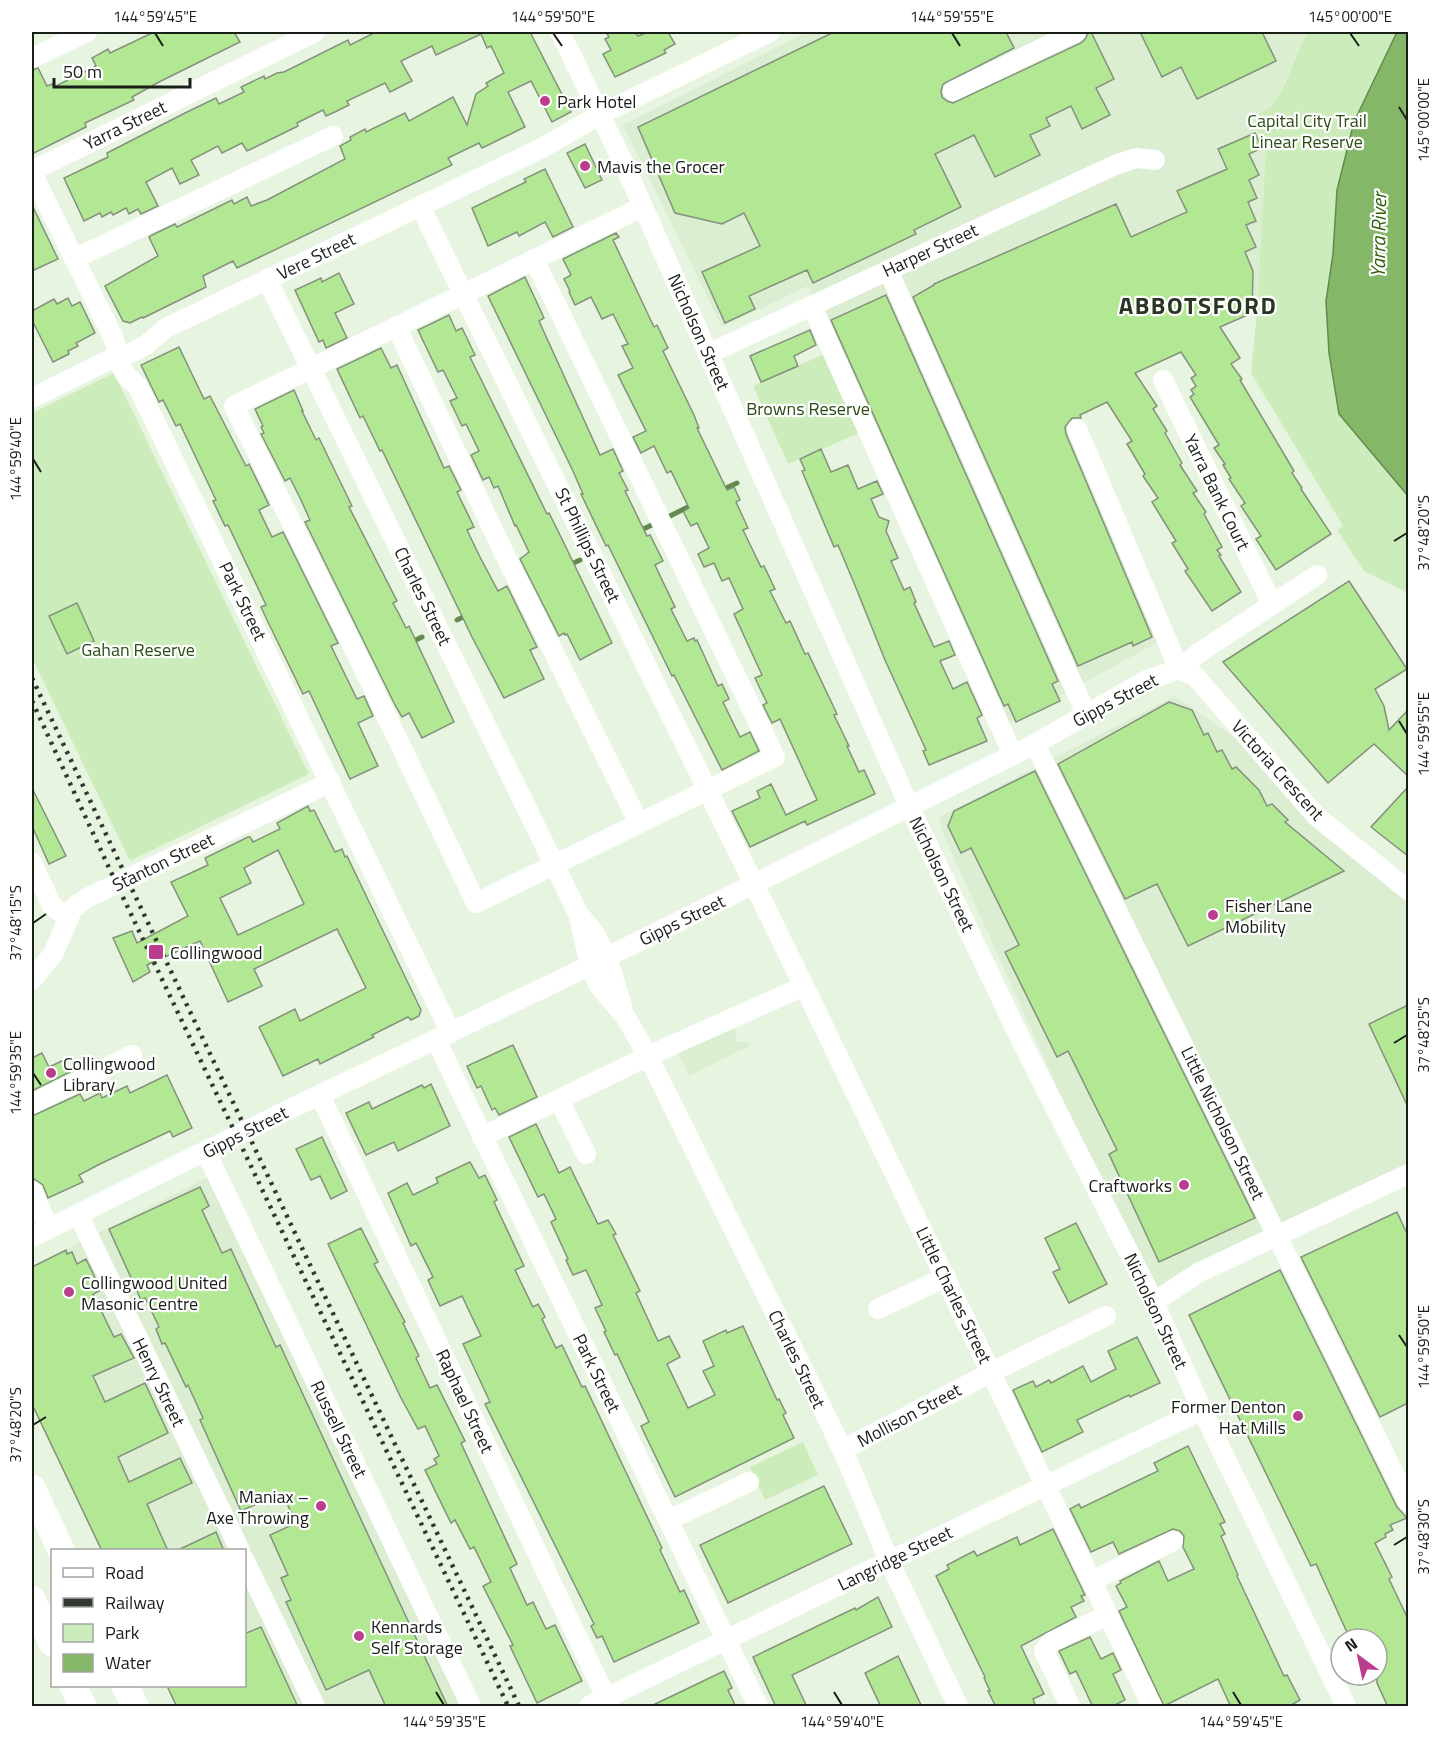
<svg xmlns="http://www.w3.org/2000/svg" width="1440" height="1738" font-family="'Titillium Web',sans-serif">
<rect width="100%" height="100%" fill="#e7f5e0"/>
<!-- built -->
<g fill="#dbeed2">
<path d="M807 32H1308L1301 43 1279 94 1269 108 1252 116 1266 148 1257 312 1179 345 1182 352 1128 376 1104 396 1107 402 1080 415 1082 419 1071 427 1165 638 1005 726 808 286 722 327 623 125Z"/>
<path d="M1175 696 1268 761 1408 890V1174L1154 1302 945 838 939 817Z"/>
<path d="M735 1022 736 1042H747L750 1046 689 1076 676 1050Z"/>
<path d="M210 1176 463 1706H176L166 1686H244V1550H102L32 1404V1267Z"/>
</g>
<!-- green -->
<g fill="#ccedbb">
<path d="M1308 32H1397L1354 122 1326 301 1339 414 1408 496V593L1364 571 1337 530 1343 526 1251 373 1257 312 1266 148 1252 116C1257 114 1265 111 1269 108 1285 94 1295 51 1308 32Z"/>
<path d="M829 352 864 431 788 464 753 386Z"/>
<path d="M114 373 309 774 130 861 32 658V413Z"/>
<path d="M803 1442 818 1475 765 1500 750 1467Z"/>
</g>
<!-- water -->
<path fill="#84b767" stroke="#64894f" stroke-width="1.5" d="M1397 32H1408V496L1339 414 1329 353 1326 301 1333 254 1337 190 1354 122Z"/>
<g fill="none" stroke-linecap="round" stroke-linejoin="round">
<!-- stream -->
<g stroke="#64894f" stroke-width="5">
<path d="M722 490 737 483"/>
<path d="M664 519 692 505"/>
<path d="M637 532 656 523"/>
<path d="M567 566 580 560"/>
<path d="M457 620 469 614"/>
<path d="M410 643 422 637"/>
</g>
</g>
<!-- building -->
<g fill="#b2e794" stroke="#84917d" stroke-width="1.5" fill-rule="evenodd">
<path d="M154 32H234L240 42 159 82 132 97 134 100 85 123 86 127 32 154V70L38 68 47 86 52 84 54 87 96 66 92 58 108 49 110 53Z"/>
<path d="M376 32H530L571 112 552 122 531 81 508 92 525 127 482 148 479 143 448 158 452 165 237 268 233 261 203 276 206 287 143 318 142 317 130 323 123 321 105 286 158 256 149 237 152 235 175 224 177 227 232 200 234 204 247 197 251 206 267 200 345 159 340 146 351 140 350 137 365 129 366 132 405 113 409 121 453 97 467 125 476 94 488 86 486 83 504 73 491 46 487 48 481 34 436 55 432 46 428 48 401 61 412 81 390 92 385 83 347 101 349 105 337 111 326 116 323 110 297 123 298 126 247 151 242 143 222 153 218 146 191 160 199 175 180 184 172 168 146 182 158 206 141 214 138 209 129 214 126 208 113 215 111 212 102 217 100 213 84 221 64 178 108 157 107 153 185 113 216 98 219 104 244 92 241 87 264 76 265 79 277 73 284 72 348 40 350 45Z"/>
<path d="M606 32H635L638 36 648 32H668L675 44 664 50 666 53 615 77 603 54 611 50 605 39 609 37Z"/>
<path d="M834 32H1006L1014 48 943 84 941 91 942 97 947 101 953 103 1081 43 1086 38 1088 32H1091L1114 79 1096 88 1110 115 1082 129 1071 106 1046 118 1050 126 1030 135 1040 155 995 177 974 135 935 154 961 207 914 230 916 234 813 283 807 270 749 296 755 309 725 323 702 272 760 246 744 213 722 224 675 213 638 127Z"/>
<path d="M1140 32H1262L1276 61 1197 99 1181 67 1162 77Z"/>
<path d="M1255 133 1262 148 1249 154 1259 175 1249 180 1257 198 1248 202 1256 221 1246 225 1256 247 1245 252 1253 271 1252 313 1220 327 1240 358 1231 364 1242 379 1240 380 1294 471 1292 473 1302 488 1301 489 1331 534 1276 570 1256 539 1261 536 1241 506 1245 503 1229 479 1231 478 1223 465 1225 464 1214 448 1219 445 1190 397 1194 394 1191 390 1196 386 1191 378 1196 375 1181 352 1135 373 1157 406 1153 409 1167 431 1165 433 1182 463 1180 465 1197 491 1193 493 1206 512 1204 514 1222 547 1217 550 1221 555 1219 556 1241 592 1212 611 1185 571 1188 569 1172 543 1176 541 1152 502 1158 498 1143 476 1145 474 1127 444 1132 441 1107 402 1080 415 1081 418H1072L1065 427 1066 434 1152 637 1133 646 1132 642 1078 666 913 297 934 285V284L1116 204 1131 237 1187 212 1177 191 1227 169 1218 149Z"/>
<path d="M585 144 602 180 585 188 567 153Z"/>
<path d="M545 169 573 227 553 237 545 222 519 236 517 232 488 246 472 208 526 182 524 179Z"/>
<path d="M32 205 58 259 32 271Z"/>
<path d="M616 233 619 237 613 240 654 327 657 325 668 348 663 351 694 415 699 428H697L727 490 734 487 740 500 736 502 748 528 743 530 761 567 764 566 775 589 770 591 786 623 790 621 805 654 808 653 837 714 834 715 849 746H847L859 772 864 770 875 794 807 825 805 821 750 847 732 811 760 798 757 791 771 784 786 815 817 800 780 719 772 723 763 705 767 703 755 678 762 675 734 614 743 609 729 578 722 581 714 563 704 567 698 554 709 548 697 523 691 526 684 513V511L689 508 671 471 667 473 654 446 641 453 633 437 646 431 618 375 633 368 622 346 628 344 613 314 602 319 591 297 575 305 569 292 570 291 564 279 571 275 563 259Z"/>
<path d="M339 273 354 304 335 313 347 338 326 348 323 340 319 342 295 290 321 278 322 282Z"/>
<path d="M525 277 544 318 539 321 600 455 613 449 623 471 619 473 628 490 625 491 647 536 650 535 663 561 655 565 675 607 671 609 687 641 694 638 695 641 697 640 718 686 722 684 729 699 723 702 740 737 750 732 759 751 722 770 674 675 672 676 608 545 606 546 581 494H583L572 469 488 296Z"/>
<path d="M886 295 1058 681 1052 684 1060 701 1016 722 1008 704 1004 706 831 320Z"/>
<path d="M68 298 72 306 80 302 95 333 76 343 78 346 68 351 69 354 53 362 32 320V311L54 299 57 304Z"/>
<path d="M449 315 456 331 462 328 475 355 470 357 547 514 549 513 561 537 612 643 580 660 567 634 565 635 564 633 559 636 520 559 529 552 516 525 515 526 498 486 494 488 489 477 483 480 471 455 479 451 466 424 462 426 450 401 457 398 443 370 438 372 418 330Z"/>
<path d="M810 330 816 345 794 356 798 366 761 382 750 356Z"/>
<path d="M179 347 204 399 210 396 246 466 249 464 269 505 259 510 272 537 283 532 338 643 331 646 357 699 364 696 373 716 358 723 378 766 350 779 309 691 303 694 267 620 261 607 266 605 228 525 225 526 213 501 216 500 180 424 176 426 163 400 159 402 141 365Z"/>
<path d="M381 348 391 368 397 365 444 468 449 466 461 490 457 492 474 527 467 530 480 557 498 591 507 586 537 647 530 650 544 679 504 698 472 637 382 450 380 451 363 416 360 418 337 369Z"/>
<path d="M294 390 303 411H302L316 440 319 438 352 506 349 507 397 601 393 603 399 614 406 628 409 626 454 722 422 738 409 713 402 717 395 705 305 522 310 520 300 498 290 478 285 481 261 434 264 433 261 427 263 426 255 409Z"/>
<path d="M821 449 831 472 848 465 858 489 877 481 883 494 871 499 879 517 889 521 886 531 898 558 891 561 904 590 910 587 916 602 914 603 934 647 949 641 955 655 940 661 953 689 967 682 982 715 977 718 987 741 929 765 923 751 926 750 885 660 854 583 838 545 834 547 802 471 805 470 800 459Z"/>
<path d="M1349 581 1407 669 1375 689 1384 706 1389 730 1408 710V776L1374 744 1328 783 1223 662Z"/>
<path d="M77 603 94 641 67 654 49 616Z"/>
<path d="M1169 702 1192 710 1204 735 1208 733 1217 752 1222 750 1232 769 1236 767 1259 790 1267 806 1272 804 1288 820 1285 822 1344 871 1188 946 1157 884 1125 899 1058 764Z"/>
<path d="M1035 771 1255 1218 1159 1262 1109 1154 1117 1150 1068 1051 1057 1057 1005 952 1019 945 971 848 961 853 948 826 954 811Z"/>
<path d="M1408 787V856L1371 827Z"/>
<path d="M32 788 66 856 49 864 32 826Z"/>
<path d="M308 806 310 811 314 810 335 852 342 849 345 857 347 856 421 1010 419 1016 411 1020 408 1017 372 1035 374 1037 320 1064 318 1059 283 1076 259 1027 295 1009 300 1021 366 988 337 929 254 969 262 986 228 1002 200 941 147 965 150 972 133 982 113 938 132 931 137 943 188 916 171 882 208 865 205 858 248 837H250L253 842 280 829 277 823ZM278 850 304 904 238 935 220 898 251 883 244 868Z"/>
<path d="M1408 1005V1107L1369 1024Z"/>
<path d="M513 1045 537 1097 499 1115 495 1108 492 1110 481 1086 477 1088 467 1066Z"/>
<path d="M42 1053 49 1067 64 1060 70 1072 32 1091V1058Z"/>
<path d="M167 1075 192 1128 173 1137 170 1131 100 1164 79 1175 83 1182 48 1198 43 1185 34 1179 32 1174V1116L80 1094 84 1101 100 1093 102 1098 127 1086 130 1093Z"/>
<path d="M431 1084 450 1126 398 1151 394 1142 366 1155 346 1113 369 1102 372 1109 422 1085 424 1088Z"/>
<path d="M536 1124 559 1173 570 1167 598 1224 608 1220 616 1234 613 1235 640 1291 636 1293 658 1341 669 1336 680 1357 667 1364 688 1408 715 1395 703 1371 714 1366 703 1341 726 1330 727 1333 743 1326 777 1400 779 1399 786 1413 783 1415 794 1438 675 1497 641 1426 649 1422 617 1354 615 1355 604 1332 606 1331 595 1308 602 1305 586 1270 573 1275 566 1260 568 1259 551 1222 556 1219 544 1194 538 1197 509 1137Z"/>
<path d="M322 1137 347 1191 331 1199 320 1176 311 1180 296 1149Z"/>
<path d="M470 1162 479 1178 485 1175 497 1200 494 1202 524 1266 515 1270 533 1307 538 1304 545 1317 542 1319 556 1348 562 1345 582 1387 585 1386 662 1548 660 1550 680 1592 684 1590 699 1623 614 1662 602 1636 597 1638 591 1626 594 1624 485 1404 490 1402 463 1344 481 1336 462 1296 440 1306 428 1280 433 1277 416 1243 411 1246 388 1193 407 1183 413 1195 438 1183 436 1178Z"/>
<path d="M200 1187 209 1206 202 1210 222 1253 231 1249 276 1347 280 1345 448 1707H386L369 1670 326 1690 286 1602 291 1600 281 1578 288 1575 270 1535 296 1523 282 1493 241 1511 200 1420 203 1418 188 1385 186 1387 165 1343 162 1344 156 1329 159 1327 152 1312 145 1298 141 1300 109 1229Z"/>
<path d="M1397 1212 1408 1236V1403L1380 1417 1301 1257Z"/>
<path d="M1076 1223 1107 1284 1069 1303 1053 1272 1060 1269 1045 1238Z"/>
<path d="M361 1228 378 1262 374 1264 405 1322 403 1323 419 1356 416 1358 430 1388 437 1385 465 1441 461 1443 517 1564 510 1568 527 1605 533 1602 546 1629 555 1625 582 1681 537 1703 510 1646 513 1645 483 1586 491 1582 474 1547 470 1549 455 1520 451 1523 425 1470 437 1464 434 1459 439 1456 425 1426 418 1429 401 1398 328 1244Z"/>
<path d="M66 1250 67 1254 72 1252 77 1264 86 1259 101 1290 93 1294 114 1337 121 1334 134 1358 93 1376 105 1402 145 1383 168 1433 118 1457 129 1482 180 1458 192 1483 147 1504 168 1551H102L32 1404V1267Z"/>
<path d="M1280 1270 1397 1507 1407 1518 1390 1525 1393 1530 1385 1534 1386 1537 1375 1543 1392 1577 1389 1579 1408 1619V1707H1388L1377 1683V1639H1350L1316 1564 1311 1566 1189 1315Z"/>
<path d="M1137 1337 1160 1383 1130 1397 1129 1395 1077 1420 1083 1432 1042 1452 1013 1390 1033 1381 1036 1387 1049 1380 1051 1383 1083 1366 1091 1382 1116 1369 1108 1351Z"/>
<path d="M1188 1446 1225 1522 1220 1524 1225 1534 1221 1536 1238 1575 1237 1576 1284 1676 1287 1675 1300 1700 1288 1707H1231L1218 1679 1164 1706 1119 1611 1127 1607 1116 1586 1121 1583 1120 1581 1159 1561 1168 1581 1194 1569 1183 1547 1184 1536 1180 1531 1173 1529 1119 1554 1113 1542 1091 1552 1070 1509 1079 1504 1081 1508 1158 1471 1154 1463Z"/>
<path d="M824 1486 852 1544 728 1603 700 1545Z"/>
<path d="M1053 1529 1085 1595 1081 1596 1084 1601 1071 1607 1076 1617 1021 1646 1044 1694 1033 1699 1036 1707H996L988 1691H990L984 1678 985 1677 936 1576 949 1569 947 1565 974 1551 977 1556 1017 1537 1020 1545Z"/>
<path d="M216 1532 224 1551H176Z"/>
<path d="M878 1597 892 1627 792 1675 807 1707H776L753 1657 855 1608 856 1610Z"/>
<path d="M261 1627 298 1707H177L167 1686H244V1634Z"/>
<path d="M1090 1637 1101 1659 1113 1653 1121 1670 1113 1674 1125 1700 1111 1707H1093L1076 1671 1070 1674 1059 1651Z"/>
<path d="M898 1656 922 1707H881L865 1673Z"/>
<path d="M724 1671 732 1688 728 1690 736 1707H649Z"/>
</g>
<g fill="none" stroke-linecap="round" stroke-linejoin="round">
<!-- minor -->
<g stroke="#fff" stroke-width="20">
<path d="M560 32 624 164 910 808 1021 1040 1154 1302 1202 1410 1346 1706"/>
<path d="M32 58 87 32"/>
<path d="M953 91 1076 32"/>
<path d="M32 171 315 32"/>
<path d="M32 173 114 339 121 366 125 374 138 387 451 1033"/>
<path d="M420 206 804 986 1152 1706"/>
<path d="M74 259 333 136"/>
<path d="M534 259 775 757 476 903 363 667 234 406 642 207"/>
<path d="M888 270 1086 714"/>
<path d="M267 279 578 913 595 934 607 957 622 1006"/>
<path d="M812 306 1013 755"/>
<path d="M396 326 505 555 639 823"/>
<path d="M708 354 1115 165 1136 158 1155 160"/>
<path d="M1163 380 1272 604"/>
<path d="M32 398 113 358 133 352 146 345 166 328 540 149 601 114 770 32"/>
<path d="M1077 429 1179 669"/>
<path d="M1179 669 1195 676 1316 816 1408 890"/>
<path d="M1035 744 1408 1502"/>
<path d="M32 863 52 906 68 918"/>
<path d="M578 913 589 961 596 979 599 986 625 1016 648 1056 831 1426 851 1469 889 1561 958 1706"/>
<path d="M32 980 53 954 73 908 87 898 331 782"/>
<path d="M436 1040 758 1706"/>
<path d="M320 1095 610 1706"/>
<path d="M559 1100 586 1154"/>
<path d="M32 1104 132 1055"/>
<path d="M482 1137 648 1056 804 986"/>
<path d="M206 1152 471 1706"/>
<path d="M32 1191 49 1228"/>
<path d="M78 1214 240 1550"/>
<path d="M32 1237 290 1109 583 969 1035 744 1145 681 1179 669 1199 653 1317 575"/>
<path d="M1154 1302 1198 1273 1408 1174"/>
<path d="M878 1309 946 1277"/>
<path d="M842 1450 992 1372 1106 1316"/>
<path d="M669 1520 749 1482"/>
<path d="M244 1559 315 1706"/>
<path d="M1092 1581 1173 1541"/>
<path d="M589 1706 1202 1410"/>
<path d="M1070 1706 1044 1651 1051 1642 1108 1615"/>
</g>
<!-- highway -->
<g stroke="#fff" stroke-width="27">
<path d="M32 1488 61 1550"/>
<path d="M32 1599 52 1643"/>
<path d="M73 1686 83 1706"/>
<path d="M125 1686 135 1706"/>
</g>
<!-- rail -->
<g stroke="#32382f" stroke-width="4.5" stroke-dasharray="3 6" stroke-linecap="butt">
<path d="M32 678 519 1706"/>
<path d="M32 701 110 870 508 1706"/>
</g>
</g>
<!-- ticks -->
<path fill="none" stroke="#191e17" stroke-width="2" d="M155 33 163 46M553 33 562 46M952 33 960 46M1350 33 1359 46M1399 107 1407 120M33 459 41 472M1394 541 1407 533M1399 721 1407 734M33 923 46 914M1394 1043 1407 1035M33 1073 41 1085M1399 1335 1407 1347M33 1425 46 1417M1394 1545 1407 1537M436 1692 444 1705M834 1692 842 1705M1233 1692 1241 1705"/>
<!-- markers -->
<g fill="#bb3e8e" stroke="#fff" stroke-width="2">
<circle cx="545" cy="101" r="6"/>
<circle cx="585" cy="166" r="6"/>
<circle cx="1213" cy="915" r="6"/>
<rect x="148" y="944" width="16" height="16" rx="3"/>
<circle cx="51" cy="1073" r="6"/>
<circle cx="1184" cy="1185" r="6"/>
<circle cx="69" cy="1292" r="6"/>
<circle cx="1298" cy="1416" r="6"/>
<circle cx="321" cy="1506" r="6"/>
<circle cx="359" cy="1636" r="6"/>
</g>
<g text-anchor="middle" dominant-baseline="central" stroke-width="4.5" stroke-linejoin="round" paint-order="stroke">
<!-- poi labels -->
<g font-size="18" fill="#191e17" stroke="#fff" text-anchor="start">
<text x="557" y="101">Park Hotel</text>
<text x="597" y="166">Mavis the Grocer</text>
<text x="1225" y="905">Fisher Lane<tspan x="1225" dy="21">Mobility</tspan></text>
<text x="170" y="952">Collingwood</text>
<text x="63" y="1063">Collingwood<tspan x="63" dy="21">Library</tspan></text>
<text x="1172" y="1185" text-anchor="end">Craftworks</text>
<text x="81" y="1282">Collingwood United<tspan x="81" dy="21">Masonic Centre</tspan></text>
<text x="1286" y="1406" text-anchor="end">Former Denton<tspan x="1286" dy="21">Hat Mills</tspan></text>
<text x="309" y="1496" text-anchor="end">Maniax –<tspan x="309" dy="21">Axe Throwing</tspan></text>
<text x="371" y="1626">Kennards<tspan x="371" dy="21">Self Storage</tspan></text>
</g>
<!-- park labels -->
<g font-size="18" fill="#2b4c14" stroke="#fff">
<text x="1307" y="120">Capital City Trail<tspan x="1307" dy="21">Linear Reserve</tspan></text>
<text x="808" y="408">Browns Reserve</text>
<text x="138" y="649">Gahan Reserve</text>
</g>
<!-- street labels -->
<g font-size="18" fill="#191e17" stroke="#fff">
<text transform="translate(125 125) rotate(-26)">Yarra Street</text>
<text transform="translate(930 250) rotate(-25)">Harper Street</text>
<text transform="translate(316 256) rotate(-26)">Vere Street</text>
<text transform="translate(699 332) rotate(66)">Nicholson Street</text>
<text transform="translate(1217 492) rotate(64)">Yarra Bank Court</text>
<text transform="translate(588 545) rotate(64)">St Phillips Street</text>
<text transform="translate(423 596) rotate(64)">Charles Street</text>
<text transform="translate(243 601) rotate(64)">Park Street</text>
<text transform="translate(1115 700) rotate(-28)">Gipps Street</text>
<text transform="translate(1278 770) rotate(48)">Victoria Crescent</text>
<text transform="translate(163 862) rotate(-26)">Stanton Street</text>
<text transform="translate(942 874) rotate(64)">Nicholson Street</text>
<text transform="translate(682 920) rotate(-26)">Gipps Street</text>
<text transform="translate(1223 1123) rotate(64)">Little Nicholson Street</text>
<text transform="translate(245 1132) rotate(-27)">Gipps Street</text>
<text transform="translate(954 1295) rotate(64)">Little Charles Street</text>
<text transform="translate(1156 1311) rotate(65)">Nicholson Street</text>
<text transform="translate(797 1359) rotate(64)">Charles Street</text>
<text transform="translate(597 1373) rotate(64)">Park Street</text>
<text transform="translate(159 1382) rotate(64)">Henry Street</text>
<text transform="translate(465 1401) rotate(65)">Raphael Street</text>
<text transform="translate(909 1415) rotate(-28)">Mollison Street</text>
<text transform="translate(339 1429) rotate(64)">Russell Street</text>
<text transform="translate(895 1558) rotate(-26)">Langridge Street</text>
</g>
<!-- water labels -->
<g font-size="20" font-style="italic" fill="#315f09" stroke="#fff">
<text transform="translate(1378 235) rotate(-89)">Yarra River</text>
</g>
<!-- district labels -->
<g font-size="24" font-weight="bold" letter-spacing="1.5" fill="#2a3524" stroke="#fff">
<text x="1198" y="305">ABBOTSFORD</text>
</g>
</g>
<!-- border -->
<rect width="1440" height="1738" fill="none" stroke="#ffffff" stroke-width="66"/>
<!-- legend -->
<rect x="51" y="1549" width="195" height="138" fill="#ffffff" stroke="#a3a5a2" stroke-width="1.5"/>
<rect x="63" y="1568" width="30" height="9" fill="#ffffff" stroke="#a3a5a2" stroke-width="1.5"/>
<text x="105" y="1579" font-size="18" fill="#191e17">Road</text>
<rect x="63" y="1598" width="30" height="9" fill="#32382f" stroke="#a3a5a2" stroke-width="1.5"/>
<text x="105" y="1609" font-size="18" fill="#191e17">Railway</text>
<rect x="63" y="1624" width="30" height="18" fill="#ccedbb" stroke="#a3a5a2" stroke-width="1.5"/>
<text x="105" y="1639" font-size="18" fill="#191e17">Park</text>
<rect x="63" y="1654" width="30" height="18" fill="#84b767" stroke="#a3a5a2" stroke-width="1.5"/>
<text x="105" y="1669" font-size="18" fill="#191e17">Water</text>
<!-- north arrow -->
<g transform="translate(1359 1657) rotate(327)"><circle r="28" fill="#ffffff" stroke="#a3a5a2" stroke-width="1.5"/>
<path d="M0-4.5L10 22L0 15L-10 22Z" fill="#bb3e8e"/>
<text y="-9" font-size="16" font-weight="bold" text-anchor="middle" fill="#191e17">N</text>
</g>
<!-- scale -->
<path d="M54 78v9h136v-9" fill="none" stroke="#191e17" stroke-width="3"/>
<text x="63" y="78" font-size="18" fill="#191e17" stroke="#ffffff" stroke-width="4.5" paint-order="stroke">50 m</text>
<rect x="33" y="33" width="1374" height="1672" fill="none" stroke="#191e17" stroke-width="2"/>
<g font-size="15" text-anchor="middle" fill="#191e17">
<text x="155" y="22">144°59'45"E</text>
<text x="553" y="22">144°59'50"E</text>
<text x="952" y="22">144°59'55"E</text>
<text x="1350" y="22">145°00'00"E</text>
<text transform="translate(1424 120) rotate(-90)" y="5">145°00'00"E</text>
<text transform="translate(16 459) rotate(-90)" y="5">144°59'40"E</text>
<text transform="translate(1424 533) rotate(-90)" y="5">37°48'20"S</text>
<text transform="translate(1424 734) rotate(-90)" y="5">144°59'55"E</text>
<text transform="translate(16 923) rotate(-90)" y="5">37°48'15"S</text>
<text transform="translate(1424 1035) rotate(-90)" y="5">37°48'25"S</text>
<text transform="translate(16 1073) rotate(-90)" y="5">144°59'35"E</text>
<text transform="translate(1424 1347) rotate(-90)" y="5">144°59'50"E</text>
<text transform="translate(16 1425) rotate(-90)" y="5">37°48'20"S</text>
<text transform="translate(1424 1537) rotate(-90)" y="5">37°48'30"S</text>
<text x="444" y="1727">144°59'35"E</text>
<text x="842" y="1727">144°59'40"E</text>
<text x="1241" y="1727">144°59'45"E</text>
</g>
</svg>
